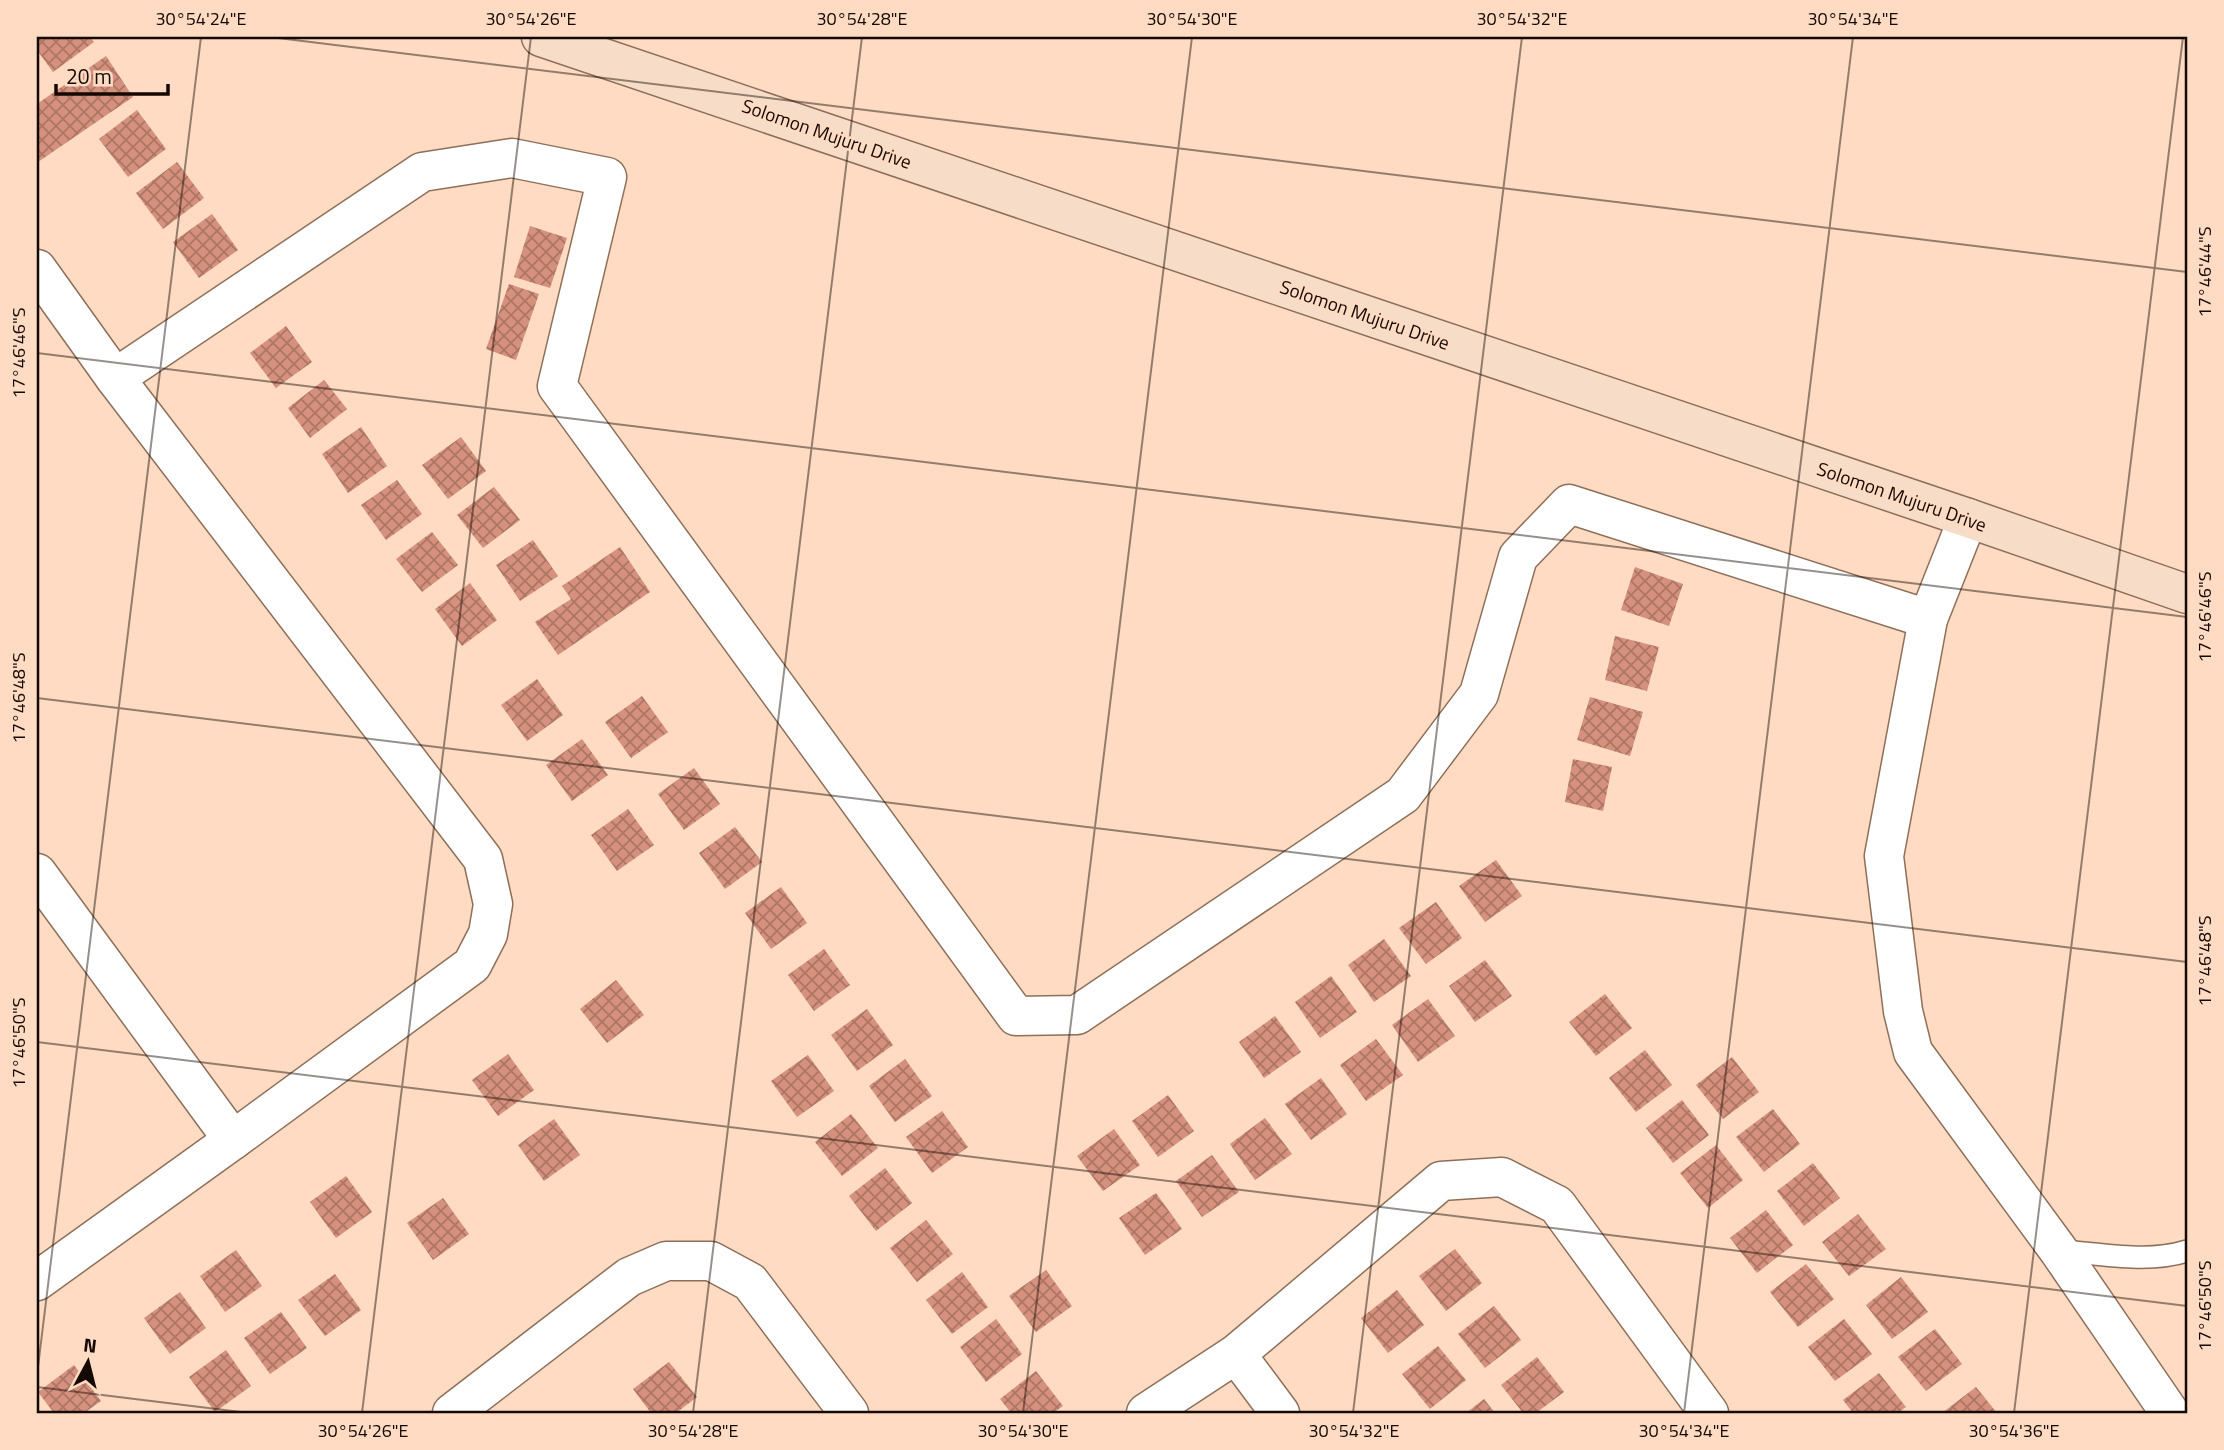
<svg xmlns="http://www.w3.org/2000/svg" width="2224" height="1450" font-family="'Titillium Web',sans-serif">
<defs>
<pattern id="building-cross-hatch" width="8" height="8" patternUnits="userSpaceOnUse" patternTransform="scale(1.75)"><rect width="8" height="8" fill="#d5917d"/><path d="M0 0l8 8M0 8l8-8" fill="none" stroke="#ac7564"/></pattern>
</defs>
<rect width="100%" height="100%" fill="#fedbc2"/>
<!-- building -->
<g fill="url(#building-cross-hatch)">
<path d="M37 37H90L94 42 53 72 37 50Z"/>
<path d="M106 56 133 97 38 162 37 104Z"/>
<path d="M137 110 166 149 128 177 99 139Z"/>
<path d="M177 162 204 198 163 229 136 193Z"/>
<path d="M212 214 238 250 199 278 173 242Z"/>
<path d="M530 226 567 238 550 288 514 277Z"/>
<path d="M509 284 539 294 516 360 486 349Z"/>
<path d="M286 326 312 362 276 388 250 353Z"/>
<path d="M324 380 347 409 310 438 288 408Z"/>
<path d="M361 427 387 466 348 493 322 454Z"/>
<path d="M461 437 486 471 448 499 422 465Z"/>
<path d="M397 480 422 514 386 540 361 505Z"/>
<path d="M494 487 520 520 483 548 457 515Z"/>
<path d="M432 532 458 565 422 592 396 559Z"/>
<path d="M533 540 558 576 520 601 496 565Z"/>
<path d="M620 547 650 592 558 655 535 622 571 599 562 586Z"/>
<path d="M1635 567 1683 584 1669 626 1621 610Z"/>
<path d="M470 583 497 620 462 646 435 609Z"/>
<path d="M1615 636 1659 647 1647 691 1605 680Z"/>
<path d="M537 679 563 715 527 741 501 705Z"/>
<path d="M642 696 668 732 631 758 605 722Z"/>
<path d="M1590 697 1643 712 1630 756 1577 740Z"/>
<path d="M582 739 608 775 572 801 546 765Z"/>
<path d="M1573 759 1612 767 1603 811 1565 802Z"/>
<path d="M694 768 720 804 684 830 658 794Z"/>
<path d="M628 809 654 845 617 871 591 835Z"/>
<path d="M735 827 762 862 725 889 699 853Z"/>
<path d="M1496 860 1522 896 1485 922 1459 886Z"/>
<path d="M781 887 807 923 771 949 745 913Z"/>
<path d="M1436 902 1462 938 1426 964 1399 928Z"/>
<path d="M1384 939 1411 976 1374 1002 1348 965Z"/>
<path d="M824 949 850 985 814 1011 788 975Z"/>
<path d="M1485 960 1512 996 1475 1022 1449 986Z"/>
<path d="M1331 976 1357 1012 1320 1038 1295 1002Z"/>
<path d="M616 980 644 1015 607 1043 580 1009Z"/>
<path d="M1605 994 1632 1028 1596 1056 1569 1022Z"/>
<path d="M1428 999 1455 1036 1418 1062 1392 1025Z"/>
<path d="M867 1009 893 1045 857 1071 831 1035Z"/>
<path d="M1275 1016 1301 1052 1264 1078 1239 1042Z"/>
<path d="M1376 1039 1403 1075 1366 1101 1340 1065Z"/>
<path d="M1645 1050 1672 1085 1636 1112 1609 1078Z"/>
<path d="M508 1054 534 1090 498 1116 472 1080Z"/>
<path d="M808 1055 834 1091 797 1117 771 1081Z"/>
<path d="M1732 1057 1759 1092 1723 1119 1696 1085Z"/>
<path d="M905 1059 932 1096 895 1122 869 1086Z"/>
<path d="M1321 1078 1347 1114 1311 1140 1285 1104Z"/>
<path d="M1168 1095 1194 1131 1158 1157 1132 1121Z"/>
<path d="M1682 1100 1709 1135 1673 1163 1646 1128Z"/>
<path d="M1773 1109 1800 1144 1764 1172 1736 1137Z"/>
<path d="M942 1111 968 1147 932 1173 906 1137Z"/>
<path d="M851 1114 878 1148 842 1176 815 1142Z"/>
<path d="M1265 1118 1292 1154 1255 1180 1230 1144Z"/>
<path d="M554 1119 580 1155 544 1181 518 1145Z"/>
<path d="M1114 1129 1140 1165 1103 1191 1077 1156Z"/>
<path d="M1716 1145 1743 1180 1708 1208 1680 1173Z"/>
<path d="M1212 1155 1239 1192 1202 1217 1176 1181Z"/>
<path d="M1813 1163 1840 1198 1804 1226 1777 1191Z"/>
<path d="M885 1168 912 1203 876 1231 849 1196Z"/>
<path d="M346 1176 372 1212 336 1238 310 1202Z"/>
<path d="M1156 1193 1182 1229 1145 1255 1119 1218Z"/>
<path d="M443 1198 469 1234 433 1260 407 1223Z"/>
<path d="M1766 1210 1793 1245 1757 1273 1730 1238Z"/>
<path d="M1858 1214 1886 1249 1849 1276 1822 1242Z"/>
<path d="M926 1220 953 1254 917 1282 890 1248Z"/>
<path d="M1455 1249 1482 1283 1446 1311 1419 1276Z"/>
<path d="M236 1250 262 1286 225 1312 200 1276Z"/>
<path d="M1806 1264 1834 1299 1798 1327 1770 1292Z"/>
<path d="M1046 1270 1072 1306 1036 1332 1009 1296Z"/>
<path d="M962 1272 988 1307 952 1334 926 1300Z"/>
<path d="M335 1274 361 1310 325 1336 298 1300Z"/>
<path d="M1901 1277 1928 1312 1892 1339 1866 1305Z"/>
<path d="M1397 1290 1424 1325 1388 1353 1361 1318Z"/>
<path d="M180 1292 206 1328 170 1354 144 1318Z"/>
<path d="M1494 1306 1521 1340 1485 1368 1458 1334Z"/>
<path d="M281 1312 307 1348 270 1374 244 1338Z"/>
<path d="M996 1319 1022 1354 986 1382 960 1347Z"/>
<path d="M1844 1319 1872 1354 1835 1381 1808 1347Z"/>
<path d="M1935 1329 1962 1364 1926 1391 1898 1357Z"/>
<path d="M1438 1346 1466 1380 1430 1409 1402 1374Z"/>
<path d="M226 1350 251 1386 215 1412 189 1377Z"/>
<path d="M1537 1357 1564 1392 1536 1413H1523L1501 1385Z"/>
<path d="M669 1362 697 1397 676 1413H651L633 1389Z"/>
<path d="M74 1365 101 1401 84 1413H54L38 1392Z"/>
<path d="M1036 1371 1063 1406 1053 1413H1011L1000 1399Z"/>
<path d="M1879 1373 1906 1407 1898 1413H1853L1843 1400Z"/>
<path d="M1976 1387 1997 1413H1942Z"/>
<path d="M1484 1399 1495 1413H1466Z"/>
</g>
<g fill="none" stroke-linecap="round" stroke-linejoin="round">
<defs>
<path id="lane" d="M2059 1251C2102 1253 2145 1264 2187 1251"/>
<g id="street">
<path d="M37 269 115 378 483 859 493 904 488 934 472 965 233 1140 37 1281"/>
<path d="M115 378 422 172 512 158 607 177 557 386 1016 1016 1077 1015 1403 795 1479 694 1518 557 1569 504 1928 619"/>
<path d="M1968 518 1928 619 1884 856 1903 1011 1913 1052 2059 1251 2170 1413"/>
<path d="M37 873 233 1140"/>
<path d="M1236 1354 1280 1413"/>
<path d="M452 1413 629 1277 666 1261H711L750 1282 849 1413"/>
<path d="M1146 1413 1236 1354 1441 1181 1502 1177 1557 1205 1709 1413"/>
</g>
<path id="secondary" d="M541 37 1968 518 2187 594"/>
</defs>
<!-- lane casing -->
<use href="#lane" stroke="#8e6f59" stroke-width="24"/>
<!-- street casing -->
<use href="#street" stroke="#8e6f59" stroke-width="41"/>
<!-- secondary casing -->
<use href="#secondary" stroke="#8e6f59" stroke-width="41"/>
<!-- lane -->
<use href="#lane" stroke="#fff" stroke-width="21"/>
<!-- street -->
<use href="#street" stroke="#fff" stroke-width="38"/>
<!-- secondary -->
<use href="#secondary" stroke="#f7ddc7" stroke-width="38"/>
</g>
<!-- ticks -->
<path fill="none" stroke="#140903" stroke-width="2" stroke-opacity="0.45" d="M270 37 2187 272M37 353 2187 617M37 698 2187 962M37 1042 2187 1306M37 1375 201 37M37 1387 249 1413M362 1413 531 37M693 1413 862 37M1023 1413 1192 37M1353 1413 1522 37M1684 1413 1853 37M2014 1413 2183 37"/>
<g text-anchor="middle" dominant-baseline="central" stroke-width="5" stroke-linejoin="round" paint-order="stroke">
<!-- street labels -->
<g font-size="19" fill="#140903" stroke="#fedbc2">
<text transform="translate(827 133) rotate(19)">Solomon Mujuru Drive</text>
<text transform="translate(1365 314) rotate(19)">Solomon Mujuru Drive</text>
<text transform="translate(1902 496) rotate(19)">Solomon Mujuru Drive</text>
</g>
</g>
<!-- border -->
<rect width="2224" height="1450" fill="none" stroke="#fedbc2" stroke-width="77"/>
<!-- north arrow -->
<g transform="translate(88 1362) rotate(7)" stroke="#fedbc2" stroke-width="5" paint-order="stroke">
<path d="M0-5L12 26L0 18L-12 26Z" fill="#140903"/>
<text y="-10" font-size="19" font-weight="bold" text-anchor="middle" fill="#140903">N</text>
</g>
<!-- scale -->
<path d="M56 84v10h112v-10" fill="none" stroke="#140903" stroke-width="3.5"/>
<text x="66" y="84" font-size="21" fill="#140903" stroke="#fedbc2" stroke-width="5" paint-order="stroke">20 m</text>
<rect x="38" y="38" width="2148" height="1374" fill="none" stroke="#140903" stroke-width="2.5"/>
<g font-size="18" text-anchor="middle" fill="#140903">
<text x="201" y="25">30°54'24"E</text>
<text x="531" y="25">30°54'26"E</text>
<text x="862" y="25">30°54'28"E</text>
<text x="1192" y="25">30°54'30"E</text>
<text x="1522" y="25">30°54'32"E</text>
<text x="1853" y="25">30°54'34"E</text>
<text transform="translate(2205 272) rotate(-90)" y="6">17°46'44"S</text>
<text transform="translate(19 353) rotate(-90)" y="6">17°46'46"S</text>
<text transform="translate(2205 617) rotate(-90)" y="6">17°46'46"S</text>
<text transform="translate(19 698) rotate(-90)" y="6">17°46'48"S</text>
<text transform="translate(2205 961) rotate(-90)" y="6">17°46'48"S</text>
<text transform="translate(19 1043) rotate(-90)" y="6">17°46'50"S</text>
<text transform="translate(2205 1306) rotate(-90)" y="6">17°46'50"S</text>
<text x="363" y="1437">30°54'26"E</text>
<text x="693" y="1437">30°54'28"E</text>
<text x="1023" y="1437">30°54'30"E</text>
<text x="1354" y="1437">30°54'32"E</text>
<text x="1684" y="1437">30°54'34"E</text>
<text x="2014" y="1437">30°54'36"E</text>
</g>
</svg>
